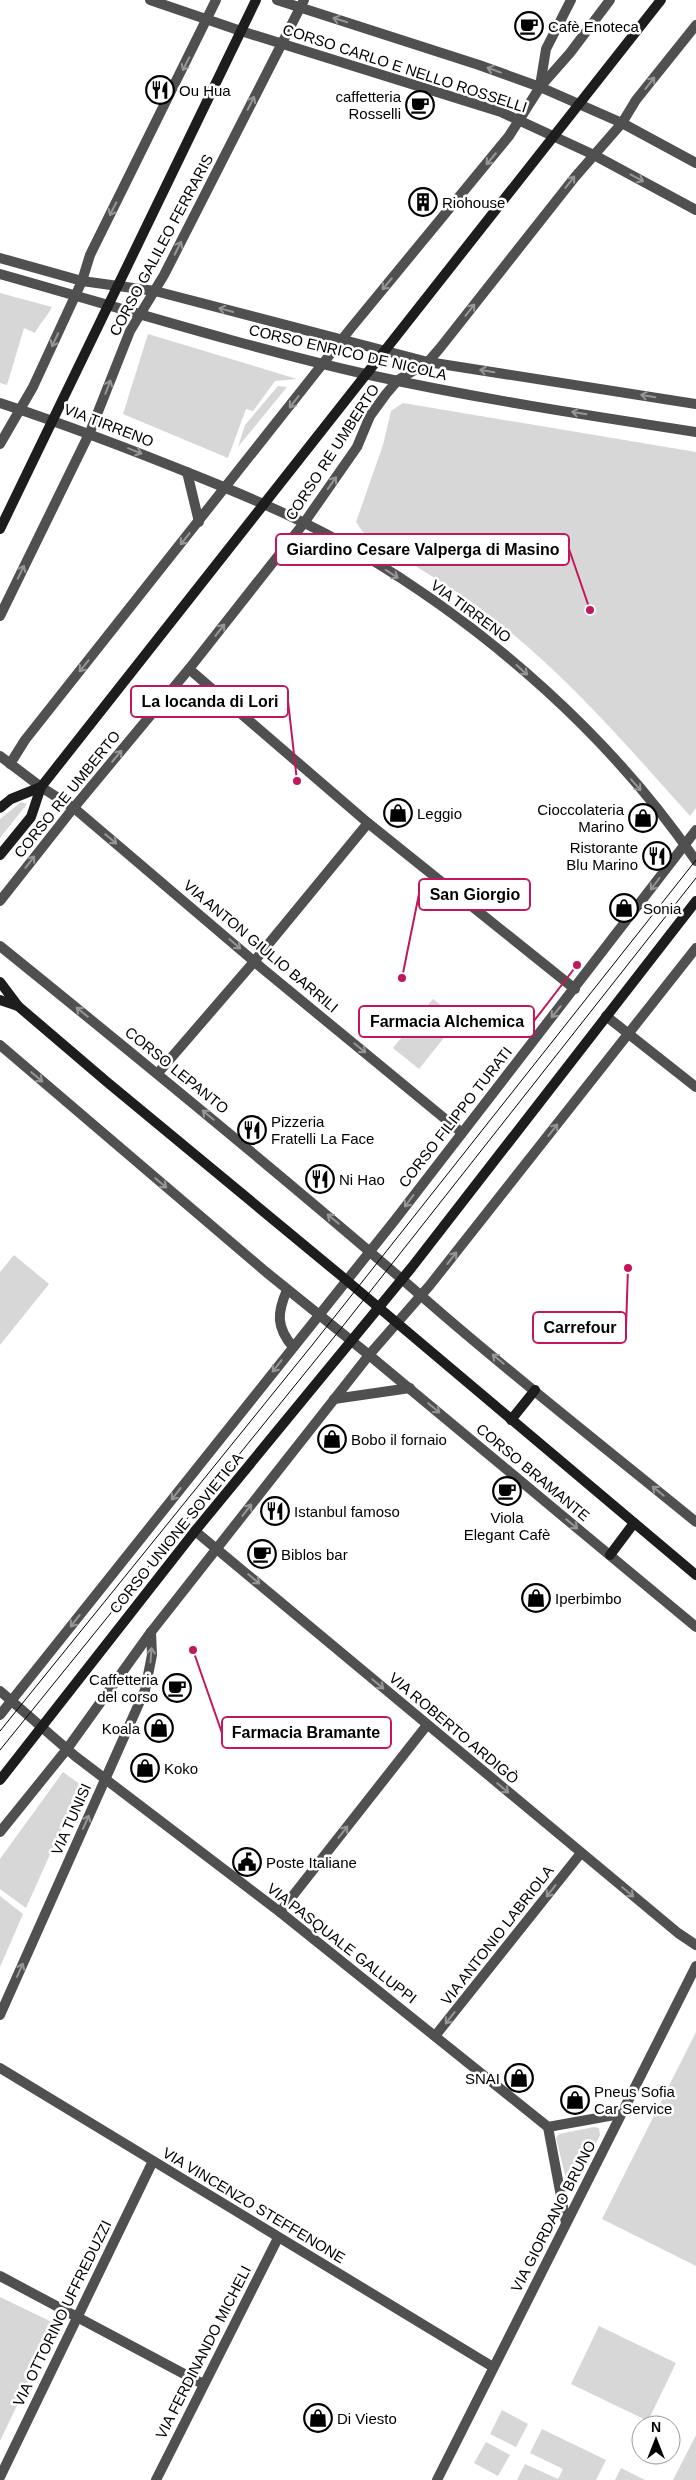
<svg xmlns="http://www.w3.org/2000/svg" width="696" height="2480" font-family="Arial,sans-serif">
<rect width="100%" height="100%" fill="#fff"/>
<!-- green -->
<g fill="#d7d7d7">
<path d="M0 293 52 307C47 317 40 323 35 333L24 328 7 385 0 383Z"/>
<path d="M148 334 297 379 275 381 253 411 246 409 228 458 123 414Z"/>
<path d="M278 386 287 387 238 447 245 425Z"/>
<path d="M403 403 696 452V808L690 816C629 748 570 679 498 622 455 587 407 563 362 531L356 522 383 445 391 411Z"/>
<path d="M21 802 27 804 0 838V819Z"/>
<path d="M433 999 459 1019 419 1069 393 1048Z"/>
<path d="M14 1255 49 1284 0 1345V1272Z"/>
<path d="M63 1772 81 1785 26 1908 0 1889V1859Z"/>
<path d="M0 1896 23 1914 0 1967Z"/>
<path d="M696 2032V2266L602 2219Z"/>
<path d="M594 2127 599 2128 600 2135 575 2186 568 2187 556 2138 559 2134Z"/>
<path d="M0 2297 56 2324 0 2441Z"/>
<path d="M599 2326 676 2363 648 2421 571 2384Z"/>
<path d="M502 2410 528 2424 516 2447 490 2434Z"/>
<path d="M542 2429 606 2460 596 2480H517L525 2464 558 2479 563 2469 530 2453Z"/>
<path d="M696 2435V2480H673Z"/>
<path d="M486 2442 510 2455 498 2476 474 2463Z"/>
<path d="M621 2468 645 2480H615Z"/>
</g>
<g fill="none" stroke-linecap="round" stroke-linejoin="round">
<!-- minor -->
<g stroke="#505050" stroke-width="10">
<path d="M540 86 546 49 571 0"/>
<path d="M0 258 82 281 155 291 428 362 696 404"/>
<path d="M0 444 33 387 82 281 90 255 216 0"/>
<path d="M187 472 199 522"/>
<path d="M0 616 90 432 130 331 164 275 304 0"/>
<path d="M189 669 368 823 575 989"/>
<path d="M0 756 41 787 74 808 263 969 461 1132"/>
<path d="M10 764 25 740 351 328 509 136 540 87 570 53 610 0"/>
<path d="M0 901 71 811 189 669 304 523 357 447 370 416 386 394 398 380 428 362 440 348 575 177 622 123 636 100 696 25"/>
<path d="M0 946C146 1064 291 1183 433 1306 518 1380 608 1450 696 1522"/>
<path d="M606 1016 696 1087"/>
<path d="M0 1045 266 1272 369 1355 696 1627"/>
<path d="M158 1073 252 964 368 823"/>
<path d="M287 1290C277 1313 276 1327 293 1347"/>
<path d="M334 1399 410 1388"/>
<path d="M195 1531 678 1933 696 1945"/>
<path d="M0 1691 75 1756 280 1912 548 2127 566 2223"/>
<path d="M0 1715 395 1220 696 830"/>
<path d="M0 1832 67 1749 151 1632 369 1355 430 1285 696 948"/>
<path d="M280 1912 427 1725"/>
<path d="M0 2015 145 1690 152 1655 151 1632"/>
<path d="M435 2036 581 1853"/>
<path d="M0 2068 493 2367"/>
<path d="M548 2127 620 2114"/>
<path d="M0 2276 203 2384"/>
<path d="M0 2477 153 2161"/>
<path d="M156 2480 278 2238"/>
<path d="M437 2480 696 1966"/>
</g>
<!-- tertiary -->
<g stroke="#505050" stroke-width="10">
<path d="M150 0 241 31 501 112 594 155 696 210"/>
<path d="M277 0 479 65 540 87 622 123 696 163"/>
<path d="M0 274C121 308 242 346 365 374 474 398 585 415 696 432"/>
<path d="M0 403C70 426 135 451 204 479 258 501 312 524 362 554 490 630 612 738 696 861"/>
</g>
<!-- secondary -->
<g stroke="#1d1d1d" stroke-width="10">
<path d="M0 529 256 0"/>
<path d="M0 808 11 799 41 787"/>
<path d="M0 855 31 817 41 787 661 0"/>
<path d="M0 982 18 1006 107 1082 339 1274 696 1575"/>
<path d="M0 1000 18 1006"/>
<path d="M511 1420 535 1390"/>
<path d="M610 1555 634 1523"/>
<path d="M0 1780 195 1531 412 1267 696 901"/>
</g>
<!-- tram -->
<g stroke="#000" stroke-width="1">
<path d="M0 1731 313 1344 696 860"/>
<path d="M0 1750 339 1331 696 878"/>
</g>
</g>
<!-- one-way arrows -->
<defs><path id="oneway-shaft" d="M-6 0H5M1.5-3L5.5 0L1.5 3" fill="none" stroke-width="1.6" stroke-linecap="round" stroke-linejoin="round" transform="scale(1.25)"/></defs>
<g stroke="#969696">
<use href="#oneway-shaft" transform="translate(340 20) rotate(-162)"/>
<use href="#oneway-shaft" transform="translate(186 64) rotate(117)"/>
<use href="#oneway-shaft" transform="translate(494 70) rotate(-160)"/>
<use href="#oneway-shaft" transform="translate(650 83) rotate(-52)"/>
<use href="#oneway-shaft" transform="translate(251 103) rotate(-63)"/>
<use href="#oneway-shaft" transform="translate(491 159) rotate(130)"/>
<use href="#oneway-shaft" transform="translate(637 178) rotate(28)"/>
<use href="#oneway-shaft" transform="translate(570 182) rotate(-52)"/>
<use href="#oneway-shaft" transform="translate(113 209) rotate(117)"/>
<use href="#oneway-shaft" transform="translate(178 248) rotate(-63)"/>
<use href="#oneway-shaft" transform="translate(387 284) rotate(130)"/>
<use href="#oneway-shaft" transform="translate(226 310) rotate(-165)"/>
<use href="#oneway-shaft" transform="translate(470 310) rotate(-52)"/>
<use href="#oneway-shaft" transform="translate(55 340) rotate(115)"/>
<use href="#oneway-shaft" transform="translate(487 371) rotate(-171)"/>
<use href="#oneway-shaft" transform="translate(108 387) rotate(-69)"/>
<use href="#oneway-shaft" transform="translate(648 396) rotate(-171)"/>
<use href="#oneway-shaft" transform="translate(294 402) rotate(128)"/>
<use href="#oneway-shaft" transform="translate(579 413) rotate(-170)"/>
<use href="#oneway-shaft" transform="translate(135 451) rotate(22)"/>
<use href="#oneway-shaft" transform="translate(332 483) rotate(-55)"/>
<use href="#oneway-shaft" transform="translate(185 539) rotate(129)"/>
<use href="#oneway-shaft" transform="translate(21 572) rotate(-64)"/>
<use href="#oneway-shaft" transform="translate(392 574) rotate(33)"/>
<use href="#oneway-shaft" transform="translate(220 630) rotate(-52)"/>
<use href="#oneway-shaft" transform="translate(84 666) rotate(129)"/>
<use href="#oneway-shaft" transform="translate(522 670) rotate(42)"/>
<use href="#oneway-shaft" transform="translate(117 756) rotate(-50)"/>
<use href="#oneway-shaft" transform="translate(636 785) rotate(49)"/>
<use href="#oneway-shaft" transform="translate(111 839) rotate(40)"/>
<use href="#oneway-shaft" transform="translate(30 862) rotate(-52)"/>
<use href="#oneway-shaft" transform="translate(655 884) rotate(127)"/>
<use href="#oneway-shaft" transform="translate(235 944) rotate(41)"/>
<use href="#oneway-shaft" transform="translate(82 1012) rotate(-141)"/>
<use href="#oneway-shaft" transform="translate(556 1012) rotate(129)"/>
<use href="#oneway-shaft" transform="translate(360 1048) rotate(39)"/>
<use href="#oneway-shaft" transform="translate(37 1077) rotate(40)"/>
<use href="#oneway-shaft" transform="translate(208 1115) rotate(-140)"/>
<use href="#oneway-shaft" transform="translate(553 1130) rotate(-52)"/>
<use href="#oneway-shaft" transform="translate(161 1183) rotate(40)"/>
<use href="#oneway-shaft" transform="translate(409 1201) rotate(127)"/>
<use href="#oneway-shaft" transform="translate(333 1219) rotate(-140)"/>
<use href="#oneway-shaft" transform="translate(452 1258) rotate(-52)"/>
<use href="#oneway-shaft" transform="translate(498 1359) rotate(-140)"/>
<use href="#oneway-shaft" transform="translate(277 1366) rotate(128)"/>
<use href="#oneway-shaft" transform="translate(434 1408) rotate(40)"/>
<use href="#oneway-shaft" transform="translate(658 1491) rotate(-141)"/>
<use href="#oneway-shaft" transform="translate(176 1494) rotate(128)"/>
<use href="#oneway-shaft" transform="translate(247 1510) rotate(-52)"/>
<use href="#oneway-shaft" transform="translate(572 1524) rotate(40)"/>
<use href="#oneway-shaft" transform="translate(254 1579) rotate(40)"/>
<use href="#oneway-shaft" transform="translate(75 1621) rotate(128)"/>
<use href="#oneway-shaft" transform="translate(151 1655) rotate(-86)"/>
<use href="#oneway-shaft" transform="translate(378 1684) rotate(40)"/>
<use href="#oneway-shaft" transform="translate(503 1788) rotate(40)"/>
<use href="#oneway-shaft" transform="translate(86 1822) rotate(-66)"/>
<use href="#oneway-shaft" transform="translate(343 1832) rotate(-52)"/>
<use href="#oneway-shaft" transform="translate(551 1891) rotate(128)"/>
<use href="#oneway-shaft" transform="translate(628 1892) rotate(40)"/>
<use href="#oneway-shaft" transform="translate(20 1970) rotate(-66)"/>
<use href="#oneway-shaft" transform="translate(450 2018) rotate(128)"/>
</g>
<!-- icons -->
<defs>
<symbol id="cafe-ring" viewBox="-11 -11 22 22"><circle r="9.5" fill="#fff" stroke="#000" stroke-width="1.5"/><path d="M-5.5-4.5H6V0H3Q3 3.5 0 3.5H-2.5Q-5.5 3.5-5.5 0ZM3-3.2v2h1.7v-2ZM-6 4.5H4V6H-6Z" fill="#000"/></symbol>
<symbol id="restaurant-ring" viewBox="-11 -11 22 22"><circle r="9.5" fill="#fff" stroke="#000" stroke-width="1.5"/><path d="M-5-6h1v4h1v-4h1v4h1v-4h1v5L-1.5 .5V6h-2V.5L-5-1ZM5-6V6H3V1.5H1.5Q1.5-4 5-6Z" fill="#000"/></symbol>
<symbol id="building-ring" viewBox="-11 -11 22 22"><circle r="9.5" fill="#fff" stroke="#000" stroke-width="1.5"/><path d="M-4-6H4V6H1V3H-1V6H-4ZM-2.5-4.3h1.7v1.8h-1.7ZM.8-4.3h1.7v1.8H.8ZM-2.5-1h1.7V.8h-1.7ZM.8-1h1.7V.8H.8Z" fill="#000"/></symbol>
<symbol id="shop-ring" viewBox="-11 -11 22 22"><circle r="9.5" fill="#fff" stroke="#000" stroke-width="1.5"/><path d="M-5-2.5h2.3a2.7 3.5 0 0 1 5.4 0H5L5.5 6h-11ZM-1.5-2.5h3a1.5 2.3 0 0 0-3 0Z" fill="#000"/></symbol>
<symbol id="civic-ring" viewBox="-11 -11 22 22"><circle r="9.5" fill="#fff" stroke="#000" stroke-width="1.5"/><path d="M-.6-6.5H3V-4.5H.6V-3L4-1V1h2V6H-6V1h2V-1L-.6-3ZM-1.2 2.5V6h2.4V2.5Z" fill="#000"/></symbol>
</defs>
<g fill-rule="evenodd">
<use href="#cafe-ring" x="513" y="10" width="32" height="32"/>
<use href="#restaurant-ring" x="144" y="74" width="32" height="32"/>
<use href="#cafe-ring" x="404" y="89" width="32" height="32"/>
<use href="#building-ring" x="407" y="186" width="32" height="32"/>
<use href="#shop-ring" x="382" y="797" width="32" height="32"/>
<use href="#shop-ring" x="627" y="802" width="32" height="32"/>
<use href="#restaurant-ring" x="641" y="840" width="32" height="32"/>
<use href="#shop-ring" x="608" y="892" width="32" height="32"/>
<use href="#restaurant-ring" x="236" y="1114" width="32" height="32"/>
<use href="#restaurant-ring" x="304" y="1163" width="32" height="32"/>
<use href="#shop-ring" x="316" y="1423" width="32" height="32"/>
<use href="#cafe-ring" x="491" y="1475" width="32" height="32"/>
<use href="#restaurant-ring" x="259" y="1495" width="32" height="32"/>
<use href="#cafe-ring" x="246" y="1538" width="32" height="32"/>
<use href="#shop-ring" x="520" y="1582" width="32" height="32"/>
<use href="#cafe-ring" x="161" y="1672" width="32" height="32"/>
<use href="#shop-ring" x="143" y="1712" width="32" height="32"/>
<use href="#shop-ring" x="129" y="1752" width="32" height="32"/>
<use href="#civic-ring" x="231" y="1846" width="32" height="32"/>
<use href="#shop-ring" x="503" y="2062" width="32" height="32"/>
<use href="#shop-ring" x="559" y="2084" width="32" height="32"/>
<use href="#shop-ring" x="302" y="2402" width="32" height="32"/>
</g>
<g text-anchor="middle" dominant-baseline="central" stroke-width="5" stroke-linejoin="round" paint-order="stroke">
<!-- poi labels -->
<g font-size="15" fill="#000" stroke="#fff" text-anchor="start">
<text x="548" y="26">Cafè Enoteca</text>
<text x="179" y="90">Ou Hua</text>
<text x="401" y="96" text-anchor="end">caffetteria<tspan x="401" dy="17">Rosselli</tspan></text>
<text x="442" y="202">Riohouse</text>
<text x="624" y="809" text-anchor="end">Cioccolateria<tspan x="624" dy="17">Marino</tspan></text>
<text x="417" y="813">Leggio</text>
<text x="638" y="847" text-anchor="end">Ristorante<tspan x="638" dy="17">Blu Marino</tspan></text>
<text x="643" y="908">Sonia</text>
<text x="271" y="1121">Pizzeria<tspan x="271" dy="17">Fratelli La Face</tspan></text>
<text x="339" y="1179">Ni Hao</text>
<text x="351" y="1439">Bobo il fornaio</text>
<text x="294" y="1511">Istanbul famoso</text>
<text x="507" y="1517" text-anchor="middle">Viola<tspan x="507" dy="17">Elegant Cafè</tspan></text>
<text x="281" y="1554">Biblos bar</text>
<text x="555" y="1598">Iperbimbo</text>
<text x="158" y="1679" text-anchor="end">Caffetteria<tspan x="158" dy="17">del corso</tspan></text>
<text x="140" y="1728" text-anchor="end">Koala</text>
<text x="164" y="1768">Koko</text>
<text x="266" y="1862">Poste Italiane</text>
<text x="500" y="2078" text-anchor="end">SNAI</text>
<text x="594" y="2091">Pneus Sofia<tspan x="594" dy="17">Car Service</tspan></text>
<text x="337" y="2418">Di Viesto</text>
</g>
<!-- street labels -->
<g font-size="15" fill="#000" stroke="#fff">
<text transform="translate(405 68) rotate(18)">CORSO CARLO E NELLO ROSSELLI</text>
<text transform="translate(161 245) rotate(-62)">CORSO GALILEO FERRARIS</text>
<text transform="translate(348 352) rotate(13)">CORSO ENRICO DE NICOLA</text>
<text transform="translate(109 425) rotate(21)">VIA TIRRENO</text>
<text transform="translate(332 452) rotate(-57)">CORSO RE UMBERTO</text>
<text transform="translate(471 611) rotate(36)">VIA TIRRENO</text>
<text transform="translate(67 794) rotate(-51)">CORSO RE UMBERTO</text>
<text transform="translate(261 946) rotate(40)">VIA ANTON GIULIO BARRILI</text>
<text transform="translate(177 1070) rotate(39)">CORSO LEPANTO</text>
<text transform="translate(455 1117) rotate(-52)">CORSO FILIPPO TURATI</text>
<text transform="translate(533 1472) rotate(40)">CORSO BRAMANTE</text>
<text transform="translate(176 1533) rotate(-51)">CORSO UNIONE SOVIETICA</text>
<text transform="translate(454 1728) rotate(40)">VIA ROBERTO ARDIGÒ</text>
<text transform="translate(71 1819) rotate(-66)">VIA TUNISI</text>
<text transform="translate(497 1935) rotate(-52)">VIA ANTONIO LABRIOLA</text>
<text transform="translate(342 1943) rotate(38)">VIA PASQUALE GALLUPPI</text>
<text transform="translate(254 2205) rotate(31)">VIA VINCENZO STEFFENONE</text>
<text transform="translate(553 2216) rotate(-63)">VIA GIORDANO BRUNO</text>
<text transform="translate(62 2313) rotate(-64)">VIA OTTORINO UFFREDUZZI</text>
<text transform="translate(203 2352) rotate(-63)">VIA FERDINANDO MICHELI</text>
</g>
</g>
<!-- callouts -->
<path fill="none" stroke="#c2185b" stroke-width="2" d="M590 610L569 549M297 781L288 701M402 978L419 894M577 965L534 1021M628 1268L626 1328M193 1650L222 1733"/>
<g fill="#c2185b" stroke="#fff" stroke-width="2">
<circle cx="590" cy="610" r="5"/>
<circle cx="297" cy="781" r="5"/>
<circle cx="402" cy="978" r="5"/>
<circle cx="577" cy="965" r="5"/>
<circle cx="628" cy="1268" r="5"/>
<circle cx="193" cy="1650" r="5"/>
</g>
<g fill="#fff" stroke="#c2185b" stroke-width="2">
<rect x="276" y="534" width="293" height="31" rx="5"/>
<rect x="131" y="686" width="157" height="31" rx="5"/>
<rect x="419" y="879" width="111" height="31" rx="5"/>
<rect x="359" y="1006" width="175" height="31" rx="5"/>
<rect x="533" y="1312" width="93" height="31" rx="5"/>
<rect x="222" y="1717" width="169" height="31" rx="5"/>
</g>
<g font-size="16" text-anchor="middle" font-weight="bold" fill="#000">
<text x="423" y="555">Giardino Cesare Valperga di Masino</text>
<text x="210" y="707">La locanda di Lori</text>
<text x="475" y="900">San Giorgio</text>
<text x="447" y="1027">Farmacia Alchemica</text>
<text x="580" y="1333">Carrefour</text>
<text x="306" y="1738">Farmacia Bramante</text>
</g>
<!-- north arrow -->
<g transform="translate(656 2440)"><circle r="24" fill="#ffffff" stroke="#999999"/>
<path d="M0-4L9 19L0 12L-9 19Z" fill="#000000"/>
<text y="-8" font-size="14" font-weight="bold" text-anchor="middle" fill="#000000">N</text>
</g>
</svg>
